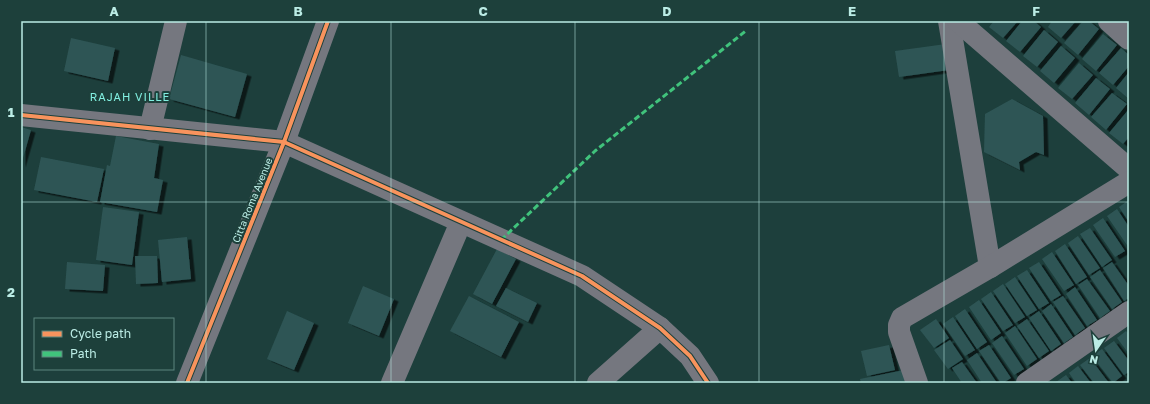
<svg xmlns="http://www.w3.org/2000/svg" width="1150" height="404" font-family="'Golos Text',sans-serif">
<defs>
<filter id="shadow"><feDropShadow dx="4.5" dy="2.5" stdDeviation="0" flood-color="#0009"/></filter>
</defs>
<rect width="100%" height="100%" fill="#1d3f3c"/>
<!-- building -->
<g fill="#2e5555" filter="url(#shadow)">
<path d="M994 21H1018L1003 38 989 27Z"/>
<path d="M1022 21H1034L1041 27 1020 52 1006 41Z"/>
<path d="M1052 21H1076L1061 38 1048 27Z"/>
<path d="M1083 21H1089L1099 29 1078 55 1064 43Z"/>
<path d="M1044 30 1058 42 1037 67 1023 56Z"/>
<path d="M1103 34 1117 45 1096 71 1082 59Z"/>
<path d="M71 38 115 48 108 81 64 71Z"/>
<path d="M946 44 949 70 899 77 895 51Z"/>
<path d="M1061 46 1075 58 1054 83 1040 71Z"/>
<path d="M1121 48 1129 55V66L1113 85 1099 73Z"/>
<path d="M181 55 247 74 235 117 169 99Z"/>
<path d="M1079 63 1093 75 1072 99 1058 88Z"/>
<path d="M1129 72V99L1116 88Z"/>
<path d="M1096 78 1110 89 1089 115 1075 103Z"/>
<path d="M1112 93 1127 104 1106 130 1091 117Z"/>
<path d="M1012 99 1043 116 1044 155 1036 152 1019 162 1020 170 984 152 985 114Z"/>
<path d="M1129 109V137L1123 144 1109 133Z"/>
<path d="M21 127 31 130 21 165Z"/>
<path d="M116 136 159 144 154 178 163 180 157 212 100 202 107 165 110 166Z"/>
<path d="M41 157 104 169 97 202 34 190Z"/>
<path d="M1129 200V222L1119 207Z"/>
<path d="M103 207 139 212 132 265 96 260Z"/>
<path d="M1117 209 1129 227V248L1107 216Z"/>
<path d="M1103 218 1125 251 1115 257 1093 225Z"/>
<path d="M1090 228 1112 260 1102 267 1080 234Z"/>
<path d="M1078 236 1100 268 1089 275 1068 243Z"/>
<path d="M187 237 191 279 162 282 158 240Z"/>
<path d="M1065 244 1087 277 1076 284 1055 251Z"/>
<path d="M497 249 516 259 492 304 473 294Z"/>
<path d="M1052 252 1074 285 1064 291 1042 259Z"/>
<path d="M135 256H157L158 283 136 284Z"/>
<path d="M67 262 105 265 103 291 65 289Z"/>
<path d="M1039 262 1061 295 1051 301 1029 268Z"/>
<path d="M1112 262 1129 286V298L1124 301 1103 268Z"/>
<path d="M1027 270 1049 303 1039 309 1017 276Z"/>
<path d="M1100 270 1122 302 1112 309 1090 277Z"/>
<path d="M1015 277 1037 310 1027 316 1005 284Z"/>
<path d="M1087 279 1110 311 1100 318 1078 285Z"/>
<path d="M1003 284 1025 317 1015 323 993 291Z"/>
<path d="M363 286 394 299 379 336 348 323Z"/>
<path d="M1075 287 1097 320 1087 326 1066 294Z"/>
<path d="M506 288 537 303 528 322 496 306Z"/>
<path d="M991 292 1013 325 1003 331 981 299Z"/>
<path d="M469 296 519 322 501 357 450 331Z"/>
<path d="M1063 296 1085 328 1075 335 1053 302Z"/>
<path d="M979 300 1001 333 991 340 969 307Z"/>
<path d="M1051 304 1073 337 1064 343 1042 311Z"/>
<path d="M965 309 987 342 977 349 955 316Z"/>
<path d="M287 311 314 323 294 370 267 359Z"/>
<path d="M1039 311 1061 344 1051 351 1029 318Z"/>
<path d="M953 317 975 350 965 356 943 324Z"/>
<path d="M936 319 949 338 934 348 920 330Z"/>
<path d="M1027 319 1049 351 1039 358 1017 326Z"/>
<path d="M1015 326 1037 359 1027 366 1005 333Z"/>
<path d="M1126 331 1129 334V354L1117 338Z"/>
<path d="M1002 336 1024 369 1014 375 992 343Z"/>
<path d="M950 340 963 359 948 369 934 350Z"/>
<path d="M1114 341 1129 361V372L1124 375 1104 348Z"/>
<path d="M889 345 895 370 867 376 861 351Z"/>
<path d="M989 345 1011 378 1003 383H1001L979 351Z"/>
<path d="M1102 349 1122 376 1113 383 1092 356Z"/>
<path d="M977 353 997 383H982L967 360Z"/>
<path d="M1090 358 1109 383H1094L1080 365Z"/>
<path d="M962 362 977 383H962L952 368Z"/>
<path d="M1078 366 1091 383H1076L1069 373Z"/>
<path d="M904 370 907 383H861L860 379Z"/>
<path d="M1066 375 1072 383H1057L1056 382Z"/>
</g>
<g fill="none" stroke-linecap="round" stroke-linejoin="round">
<!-- minor -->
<g stroke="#75777f" stroke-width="22">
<path d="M949 21 990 267"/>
<path d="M958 21 1129 169"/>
<path d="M1109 21 1129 39"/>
<path d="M21 115 284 142 582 276 660 328 690 356 708 383"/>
<path d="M150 129 176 21"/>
<path d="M187 383 284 142 328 21"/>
<path d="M392 383 461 222"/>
<path d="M598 383 660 328"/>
<path d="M917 383 899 332V325L902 318 990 267 1129 182"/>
<path d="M1027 383 1129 312"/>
</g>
<!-- quiet -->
<path stroke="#40c37c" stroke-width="3" stroke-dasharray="6 3" stroke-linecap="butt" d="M501 240 595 151 747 30"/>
<defs>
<g id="cycleway">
<path d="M21 115 284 142 582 276 660 328 690 356 708 383"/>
<path d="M187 383 284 142 328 21"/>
</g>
</defs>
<!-- cycleway casing -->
<use href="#cycleway" stroke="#1d403b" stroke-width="6"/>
<!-- cycleway -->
<use href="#cycleway" stroke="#f8935d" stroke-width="4"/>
</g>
<!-- grid -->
<path fill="none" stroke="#bbece5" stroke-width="1" stroke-opacity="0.55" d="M206 21V383M391 21V383M575 21V383M759 21V383M944 21V383M21 202H1129"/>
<g text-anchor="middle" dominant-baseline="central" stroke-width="4" stroke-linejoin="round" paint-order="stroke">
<!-- street labels -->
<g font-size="10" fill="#bbece5" stroke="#1d403b">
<text transform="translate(252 200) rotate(-68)">Citta Roma Avenue</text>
</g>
<!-- neighbourhood labels -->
<g font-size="11" letter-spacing="1" fill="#82f0e2" stroke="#1d403b">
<text x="130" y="96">RAJAH VILLE</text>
</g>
</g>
<!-- border -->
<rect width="1150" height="404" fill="none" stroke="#1d403b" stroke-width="44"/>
<!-- legend -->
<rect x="34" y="318" width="140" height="52" fill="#1d403b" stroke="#5c857f"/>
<rect x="42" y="331" width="20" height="6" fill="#f8935d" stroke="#5c857f"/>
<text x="70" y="338" font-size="12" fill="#bbece5">Cycle path</text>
<rect x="42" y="351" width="20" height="6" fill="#40c37c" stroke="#5c857f"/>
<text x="70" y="358" font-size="12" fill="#bbece5">Path</text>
<!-- north arrow -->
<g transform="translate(1096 350) rotate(193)" stroke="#1d403b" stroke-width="3" paint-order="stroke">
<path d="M0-3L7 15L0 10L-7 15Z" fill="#bbece5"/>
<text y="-6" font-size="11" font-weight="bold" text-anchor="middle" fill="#bbece5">N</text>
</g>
<rect x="22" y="22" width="1106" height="360" fill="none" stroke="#bbece5" stroke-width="1.5"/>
<g font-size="13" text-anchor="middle" font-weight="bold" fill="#bbece5">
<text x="114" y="16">A</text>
<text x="298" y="16">B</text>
<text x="483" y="16">C</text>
<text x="667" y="16">D</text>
<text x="852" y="16">E</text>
<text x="1036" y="16">F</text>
<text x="11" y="117">1</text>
<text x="11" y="297">2</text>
</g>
</svg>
